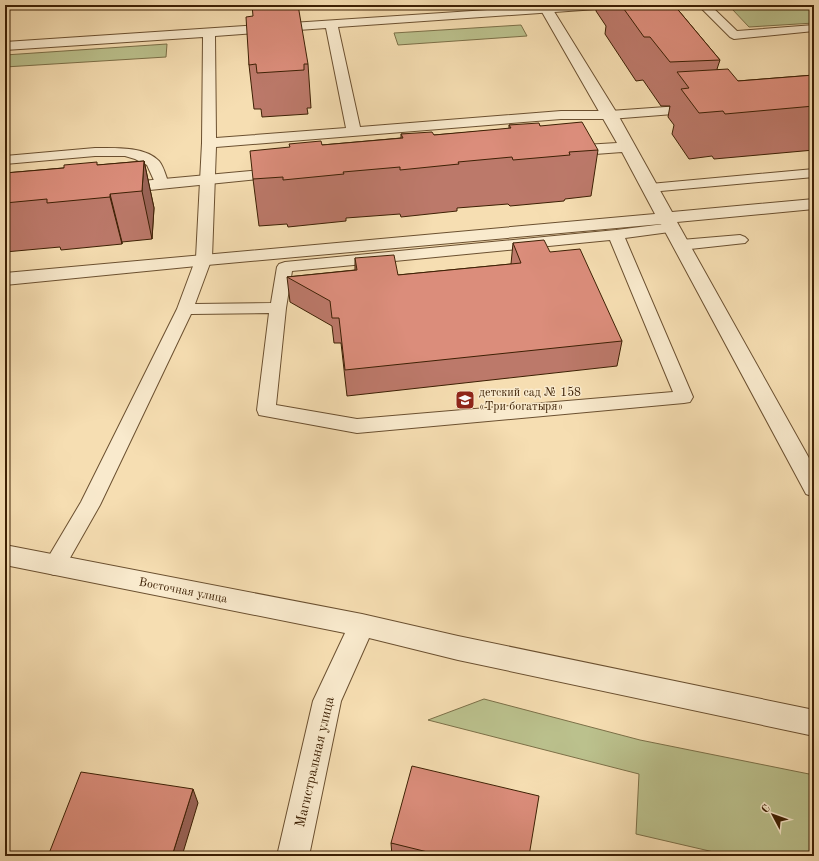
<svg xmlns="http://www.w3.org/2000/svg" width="819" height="861" font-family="'Old Standard TT',serif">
<rect width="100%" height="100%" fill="#f6deb2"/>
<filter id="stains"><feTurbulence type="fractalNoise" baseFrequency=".005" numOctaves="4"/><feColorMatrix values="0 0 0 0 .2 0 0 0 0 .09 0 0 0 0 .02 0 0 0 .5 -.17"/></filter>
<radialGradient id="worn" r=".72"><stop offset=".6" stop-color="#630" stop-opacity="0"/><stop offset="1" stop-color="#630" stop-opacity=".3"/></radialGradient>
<!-- green -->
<g fill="#bbc18d" stroke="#7c7048">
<path d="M785 5H814V23L749 27 732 9Z"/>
<path d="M521 25 527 36 398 45 394 33Z"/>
<path d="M167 44 166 57 5 67V55Z"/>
<path d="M484 699 640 740 814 775V856H731L636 834 639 774 428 720Z"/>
</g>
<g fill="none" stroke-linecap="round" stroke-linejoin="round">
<defs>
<g id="service">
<path d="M563 5H617L611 8 338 27 360 127 561 111H610L694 105 699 106 701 109 699 112 610 119H561L216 147 212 258 195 304 271 303 277 267 279 264 285 262 616 230 672 223 677 225 680 228 677 231 625 238 693 397 690 402 684 403 357 433 259 415 257 410 269 313 191 314 100 505 62 572 54 575 46 572 43 566 81 502 177 309 196 258 202 143 203 37 5 50V42ZM326 28 346 128 216 138 215 36ZM610 240 673 392 357 419 276 405 286 308 292 271Z"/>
<path d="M698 5H710L737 31 814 25V31L734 39 730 37Z"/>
<path d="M95 148C113 148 145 146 159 161 164 167 166 177 169 184L167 187 162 188 157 187 147 165 135 159 125 156H95L5 164V156Z"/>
<path d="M814 169V177L650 192 645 191 643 188 645 185 650 184Z"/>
<path d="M740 235 745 237 748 240 745 243 681 250 675 248 673 245 675 242 681 240Z"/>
</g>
<g id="minor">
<path d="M538 5H550L618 115 672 212 814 199V209L677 222 814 467V497L806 494 661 224 207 265 5 285V273L655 214 622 152 568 156 562 154 560 151 562 148 568 146 617 143Z"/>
<path d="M283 168 289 170 291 173 289 176 120 193 114 192 112 188 114 184 120 183Z"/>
<path d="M5 545 362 614 458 636 814 710V736L458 660 369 638 341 701 309 856H277L313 701 345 633 5 565Z"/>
</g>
</defs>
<!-- service casing -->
<use href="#service" stroke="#6b5030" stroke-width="2"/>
<!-- minor casing -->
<use href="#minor" stroke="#6b5030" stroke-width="2"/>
<!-- service -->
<use href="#service" fill="#f9eacd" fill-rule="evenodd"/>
<!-- minor -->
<use href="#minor" fill="#f9eacd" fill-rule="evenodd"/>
</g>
<!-- wall -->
<g fill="#bc796a" stroke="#3d2004">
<path d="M596 5H674L720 60 717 69 738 81 814 75V150L714 159 712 156 689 159 672 134 674 125 668 117 670 106H661L643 80 636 81 605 34 606 26 596 11Z"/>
<path d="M253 16 308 64 311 108H307L308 114 262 117 261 109H254L249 65Z"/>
<path d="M509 125 540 126 598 150 591 196 565 199 564 201 510 206 508 204 457 208V211L401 217 400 214 346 218V221L288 227 287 224 259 226 253 179 322 145 401 138V134L434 135 509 129Z"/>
<path d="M144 161 154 208 152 239 122 242V244L61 250 60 247 5 252V173Z"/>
<path d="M513 243 550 252 622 341 617 366 347 396 341 343H334L332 326 290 302 287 277 355 270V258L398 275 511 264Z"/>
<path d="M391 843 529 856H392Z"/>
</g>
<!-- shaded-wall -->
<g fill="#996356" stroke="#3d2004">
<path d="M144 161 154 208 152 239 142 191Z"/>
<path d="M110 194 122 242V244L110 197Z"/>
<path d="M193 789 198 803 182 856H172Z"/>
</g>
<!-- building -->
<g fill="#db8d7b" stroke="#3d2004">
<path d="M252 5H298L308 64H304V70L257 73 256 64 249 65 246 17 253 16Z"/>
<path d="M621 5H674L720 60 670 62 650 37H644Z"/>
<path d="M728 69 738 81 814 75V106L725 114 723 111 699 113 681 89 689 88 677 72Z"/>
<path d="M582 122 598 150 569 152 570 155 513 160 512 157 458 162 459 164 400 170V167L343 172 344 174 283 180V177L253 179 250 151 290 147 289 144 321 141 322 145 403 138 401 134 432 132 434 135 511 128 509 125 539 123 540 126Z"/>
<path d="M144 161 142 191 110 194V197L47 203V199L5 203V173L64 168V165L97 162V165Z"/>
<path d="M544 240 550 252 580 249 622 341 345 370 339 318H332L330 301 287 277 357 270 355 258 394 255 398 275 521 263 513 243Z"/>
<path d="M412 766 539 796 529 856H444L391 843Z"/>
<path d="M81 772 193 789 172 856H48Z"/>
</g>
<!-- icons -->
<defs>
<symbol id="school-square" viewBox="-11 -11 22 22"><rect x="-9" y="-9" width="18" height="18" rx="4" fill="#8f2418" stroke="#f9eacd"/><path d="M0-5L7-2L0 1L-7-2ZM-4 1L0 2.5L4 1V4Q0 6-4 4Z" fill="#fff"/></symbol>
</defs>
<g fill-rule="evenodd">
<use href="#school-square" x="454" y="389" width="22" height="22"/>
</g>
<g text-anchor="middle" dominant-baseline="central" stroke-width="3" stroke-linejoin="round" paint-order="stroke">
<!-- poi labels -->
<g font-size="12" fill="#3d2004" stroke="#f9eacd" text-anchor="start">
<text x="479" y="393">детский сад № 158<tspan x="479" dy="14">«Три богатыря»</tspan></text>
</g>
<!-- street labels -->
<g font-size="12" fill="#3d2004" stroke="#f9eacd">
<text transform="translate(183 591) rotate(11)">Восточная улица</text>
</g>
<!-- near-street labels -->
<g font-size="14" fill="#3d2004" stroke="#f9eacd">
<text transform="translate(315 762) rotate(-77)">Магистральная улица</text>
</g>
</g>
<!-- margin -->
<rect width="819" height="861" fill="none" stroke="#f6deb2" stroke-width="20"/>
<rect x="6" y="6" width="807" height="849" fill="none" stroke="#3d2004" stroke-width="2"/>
<rect x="10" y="10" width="799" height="841" fill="none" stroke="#3d2004"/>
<!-- north arrow -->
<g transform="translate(773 815) rotate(311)" stroke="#f9eacd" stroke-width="3" paint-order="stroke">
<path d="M0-3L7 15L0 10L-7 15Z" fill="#3d2004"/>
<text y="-6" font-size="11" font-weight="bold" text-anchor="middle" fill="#3d2004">С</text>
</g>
<rect width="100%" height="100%" filter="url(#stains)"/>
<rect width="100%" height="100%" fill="url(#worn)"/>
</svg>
